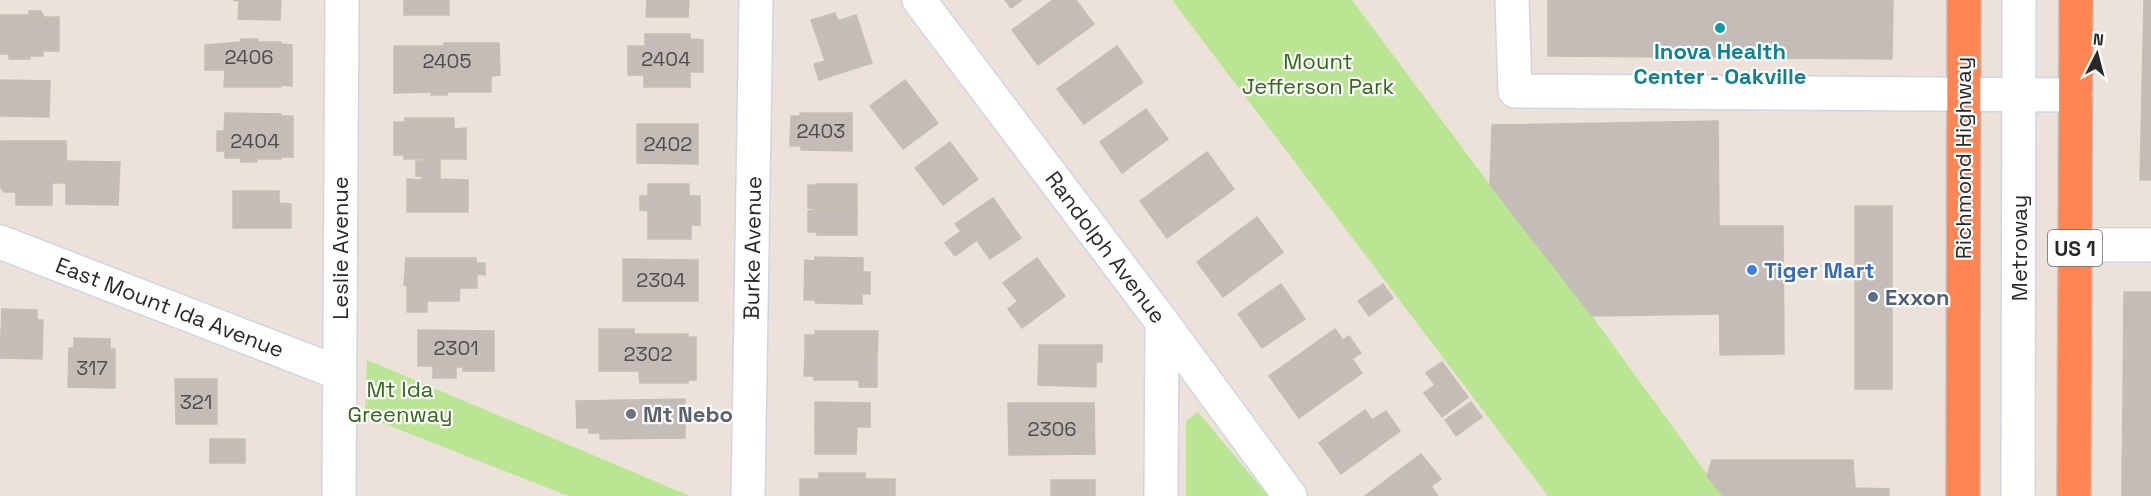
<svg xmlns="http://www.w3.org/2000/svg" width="2151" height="496" font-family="'Space Grotesk',sans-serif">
<rect width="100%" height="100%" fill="#ece2da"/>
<!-- green -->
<g fill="#bae693">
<path d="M1172 0H1352L1490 185 1592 316 1723 496H1548Z"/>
<path d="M367 360 690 496H568L365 416Z"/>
<path d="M1198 412 1268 496H1186V421Z"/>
</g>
<!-- building -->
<g fill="#c4bcb7" stroke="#c7beb3" stroke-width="1.5">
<path d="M233 0H281L280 20 238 19 239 1Z"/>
<rect x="404" y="0" width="45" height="15"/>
<path d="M647 0H689L688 17H646Z"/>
<path d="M1005 0H1022L1011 8Z"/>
<path d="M1053 0H1076L1094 24 1038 65 1012 30Z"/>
<path d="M1548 0H1893L1892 59 1548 56Z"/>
<path d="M2144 0H2151V180H2140Z"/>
<path d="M29 11H41L44 17H59V51H43V56H30V59H9V54H0V15H29Z"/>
<path d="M835 13 838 21 856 15 872 63 819 80 814 64 825 61 811 20Z"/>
<path d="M645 34H690V39L703 40V72H690V87H644V75H628V46H645Z"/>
<path d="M241 39H258V42H281V44L292 45V86L281 85V87H224L225 70H205V45L241 42Z"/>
<path d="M444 43H499L500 75 491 76V92H447V95H431V92L394 93V46H444Z"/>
<path d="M1117 46 1143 82 1084 124 1057 89Z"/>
<path d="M0 80 50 81 49 117 0 116Z"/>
<path d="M905 80 938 123 903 149 870 106Z"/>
<path d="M1146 109 1168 139 1122 173 1100 142Z"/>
<path d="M225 113 281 114V116H293V157H281V159H257V162H241V158H225V151H217V131H224Z"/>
<path d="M800 113H852V151L801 150V146H790L791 116H801Z"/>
<path d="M405 118H454V129L466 128V159H440V179L468 180V212H407V179L422 180V176H416V161H422V159H404V155H394V122H405Z"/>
<path d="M1718 121 1720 314 1592 316 1490 185 1492 125Z"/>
<path d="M637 124H698V164L637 163Z"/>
<path d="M0 141H66L67 183H52V205H16V192H4L0 187Z"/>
<path d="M950 142 964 161 929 186 915 168Z"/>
<path d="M1207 152 1234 189 1167 238 1140 201Z"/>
<path d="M66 161 120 162 118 205 66 204Z"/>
<path d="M964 161 978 179 943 205 929 186Z"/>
<path d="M648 184H689V196H700V225H691V239H648V211L640 210V196H648Z"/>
<path d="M817 184H857V209L808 208V185H817Z"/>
<path d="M233 191H279V203L291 204V228H233Z"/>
<path d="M993 198 1007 218 955 256 945 243 961 231 955 224Z"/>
<rect x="1855" y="206" width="37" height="183"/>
<path d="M817 209H857V235H817V232H808V211Z"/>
<path d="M1257 217 1283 252 1223 297 1197 262Z"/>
<path d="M1007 218 1021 238 990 259 977 241Z"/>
<path d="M1719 226H1783L1784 354 1720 355Z"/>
<path d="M815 257 863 258V272H870V294H862V304L815 303V300H804L805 260 815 261Z"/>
<path d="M406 258H476V263H485V275L477 274V288H460L459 301H427V312H407V286L404 285Z"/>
<path d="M1037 258 1051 277 1018 302 1003 283Z"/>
<path d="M623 259 698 260V301H623Z"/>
<path d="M1051 277 1065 296 1022 328 1008 309Z"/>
<path d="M1281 284 1305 319 1262 348 1238 314Z"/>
<path d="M1383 284 1393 298 1369 316 1358 301Z"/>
<path d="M2124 292H2151V496H2122Z"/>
<path d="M2 309 37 310V320H43L42 359 0 358Z"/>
<path d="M599 329H634V334H688V337H696V380H688V383H640L639 371H599Z"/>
<path d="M1335 329 1343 340 1349 336 1361 353 1352 359 1362 373 1299 418 1269 376Z"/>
<path d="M418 330 494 331V371H463V367H456V378H433V366H418Z"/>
<path d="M815 331H878L877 356H805V335H815Z"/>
<path d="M74 338 110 339V349H115V388L68 387 69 348H74Z"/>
<path d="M1039 345H1102V362H1096V387L1038 385Z"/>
<path d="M805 356H877V387H859V380H814V376H804Z"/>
<path d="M1442 362 1468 397 1442 417 1424 393 1435 385 1426 373Z"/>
<path d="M175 379H217V424H176Z"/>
<path d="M685 399V438L600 439V433H589V428H577L576 401Z"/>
<path d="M815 402 870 403V427L815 426Z"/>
<path d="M1471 402 1482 417 1456 436 1445 420Z"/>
<path d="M1008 403H1094L1095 454 1009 455Z"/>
<path d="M1365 410 1372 420 1386 411 1400 431 1341 474 1319 443Z"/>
<path d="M815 426 857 427 856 454H815Z"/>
<rect x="210" y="439" width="35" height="24"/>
<path d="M1421 454 1441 479 1431 486 1438 496H1365Z"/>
<path d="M1712 460H1853L1855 488 1889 489V496H1723L1707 476Z"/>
<path d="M819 473H865V479H895V496H800V479H819Z"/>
<rect x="1051" y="480" width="44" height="16"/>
</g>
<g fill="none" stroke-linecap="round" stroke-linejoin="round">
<defs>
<g id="minor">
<path d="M919 0 1162 322 1290 496"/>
<path d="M1512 0 1515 91 2076 95"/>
<path d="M0 242 339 373"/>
<path d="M2075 245H2151"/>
<path d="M339 496 342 0"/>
<path d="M748 496 756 0"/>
<path d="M1161 496 1162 322"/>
<path d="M2018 496 2019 0"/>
</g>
<g id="highway">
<path d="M1963 496 1964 0"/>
<path d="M2074 496 2076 0"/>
</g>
</defs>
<!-- minor casing -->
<use href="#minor" stroke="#cfd5e3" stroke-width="36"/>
<!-- highway casing -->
<use href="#highway" stroke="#c3c3c3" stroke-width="36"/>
<!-- minor -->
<use href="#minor" stroke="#fff" stroke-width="33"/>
<!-- highway -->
<use href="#highway" stroke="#ff8652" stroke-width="33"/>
</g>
<!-- markers -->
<circle fill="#0f9aa8" stroke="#fff" stroke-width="2" cx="1720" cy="28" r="6"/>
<circle fill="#3f7fe0" stroke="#fff" stroke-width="2" cx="1752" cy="270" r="6"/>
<circle fill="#5c6f8a" stroke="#fff" stroke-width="2" cx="1873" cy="297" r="6"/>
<circle fill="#6b7280" stroke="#fff" stroke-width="2" cx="631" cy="414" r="6"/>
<g text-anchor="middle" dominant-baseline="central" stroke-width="4.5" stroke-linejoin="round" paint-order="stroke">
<!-- number labels -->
<g font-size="20" fill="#504e4c">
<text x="249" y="57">2406</text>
<text x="666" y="59">2404</text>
<text x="447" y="61">2405</text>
<text x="821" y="131">2403</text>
<text x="255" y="141">2404</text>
<text x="668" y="144">2402</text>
<text x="661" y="280">2304</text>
<text x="456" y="348">2301</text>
<text x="648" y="354">2302</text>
<text x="92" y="368">317</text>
<text x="196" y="402">321</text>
<text x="1052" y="429">2306</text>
</g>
<!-- shield labels -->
<rect fill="#fff" stroke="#696969" stroke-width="1.5" x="2048" y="230" width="54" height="36" rx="4.5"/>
<g font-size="21" font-weight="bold" fill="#292929">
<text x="2075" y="248">US 1</text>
</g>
<!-- culture labels -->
<g font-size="22" font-weight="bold" fill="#0d838f" stroke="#fff">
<text x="1720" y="51">Inova Health<tspan x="1720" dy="25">Center - Oakville</tspan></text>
</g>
<!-- park labels -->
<g font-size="22" fill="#326916" stroke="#fff">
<text x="1318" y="61">Mount<tspan x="1318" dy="25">Jefferson Park</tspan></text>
<text x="400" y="389">Mt Ida<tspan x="400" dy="25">Greenway</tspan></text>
</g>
<!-- street labels -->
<g font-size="22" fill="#292929" stroke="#fff">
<text transform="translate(1963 158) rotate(-90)">Richmond Highway</text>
<text transform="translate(1106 247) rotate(53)">Randolph Avenue</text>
<text transform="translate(340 248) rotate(-90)">Leslie Avenue</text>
<text transform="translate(752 248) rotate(-89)">Burke Avenue</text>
<text transform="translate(2019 248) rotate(-90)">Metroway</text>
<text transform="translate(170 307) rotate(21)">East Mount Ida Avenue</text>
</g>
<!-- shop labels -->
<g font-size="22" font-weight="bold" fill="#366cbe" stroke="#fff" text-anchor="start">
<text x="1764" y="270">Tiger Mart</text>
</g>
<!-- service labels -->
<g font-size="22" font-weight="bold" fill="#4e5e75" stroke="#fff" text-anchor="start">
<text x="1885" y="297">Exxon</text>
</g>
<!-- worship labels -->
<g font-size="22" font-weight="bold" fill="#5b616d" stroke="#fff" text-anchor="start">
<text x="643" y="414">Mt Nebo</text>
</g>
</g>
<!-- north arrow -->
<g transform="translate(2097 54) rotate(6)" stroke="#ffffff" stroke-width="4.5" paint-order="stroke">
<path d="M0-4.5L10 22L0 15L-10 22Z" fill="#292929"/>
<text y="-9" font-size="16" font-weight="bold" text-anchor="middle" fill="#292929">N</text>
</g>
</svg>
